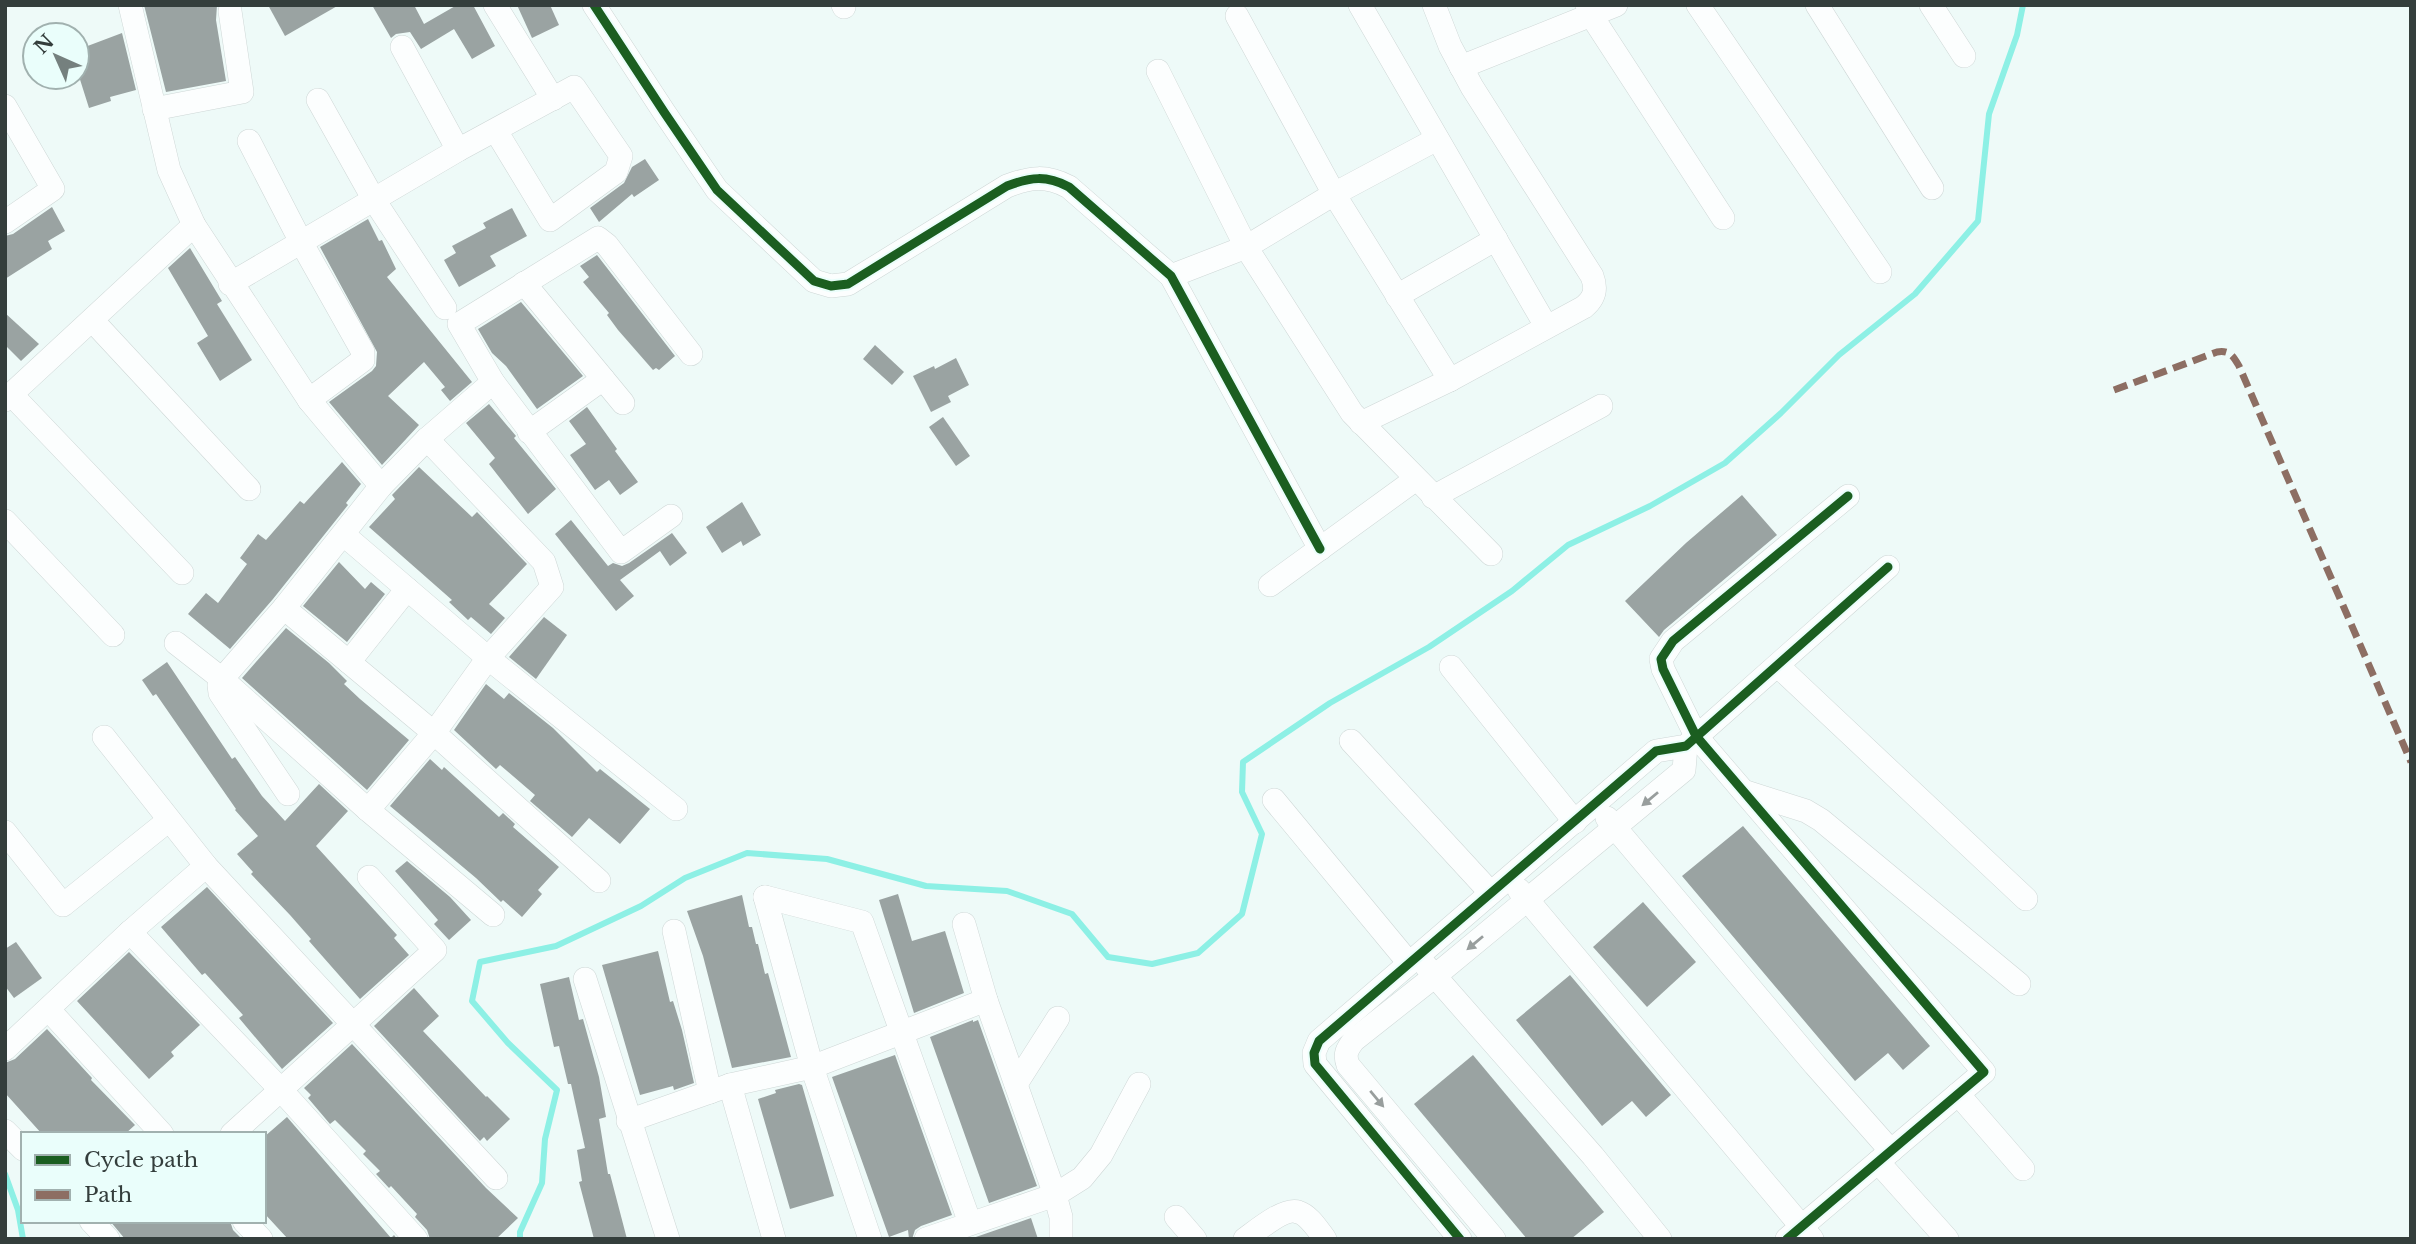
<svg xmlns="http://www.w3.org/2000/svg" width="2416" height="1244" font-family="'Libre Baskerville',serif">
<rect width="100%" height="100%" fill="#eefaf8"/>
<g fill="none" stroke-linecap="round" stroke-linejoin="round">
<!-- stream -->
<g stroke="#8df0e5" stroke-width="6">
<path d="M5 1174 18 1210 23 1239"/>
<path d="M520 1239V1232L542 1183 545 1139 557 1090 508 1043 472 1001 480 962 556 946 641 906 685 878 747 853 827 859 926 886 1007 891 1072 914 1108 957 1152 964 1198 953 1242 914 1262 834 1242 792 1243 762 1330 703 1429 647 1512 591 1568 545 1650 506 1725 463 1781 413 1839 355 1915 294 1978 221 1989 114 2017 35 2023 5"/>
</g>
</g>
<!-- building -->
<g fill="#9aa3a2">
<path d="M144 5H217L216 20 226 81 166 92Z"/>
<path d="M268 5H339L285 36Z"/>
<path d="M372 5H414L424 24 457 5H473L495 46 472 59 454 29 421 49 410 32 396 34 391 38Z"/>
<path d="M517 5H550L559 25 532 38Z"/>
<path d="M122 33 136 90 110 97 111 101 89 108 77 70V50Z"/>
<path d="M645 159 659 180 634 197 632 194 599 222 590 208 624 183 632 167Z"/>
<path d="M52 207 65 231 48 241 52 249 5 279V236L13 234Z"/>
<path d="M512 208 527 236 490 256 496 266 459 287 444 260 456 253 452 246 486 228 483 223Z"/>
<path d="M368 219 379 241 382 240 396 269 387 277 472 382 450 401 441 390 445 387 424 362 388 396 419 425 382 465 329 402 372 371 376 366 377 352 320 247Z"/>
<path d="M190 248 222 301 217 304 252 360 220 381 197 343 208 336 168 268Z"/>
<path d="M597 255 675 356 659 370 656 368 653 370 618 330 607 315 609 313 583 282 589 277 580 266Z"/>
<path d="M521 302 583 376 537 409 506 366 492 353 478 329Z"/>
<path d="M5 313 39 344 21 361 5 345Z"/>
<path d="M875 345 904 372 892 385 863 359Z"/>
<path d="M956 358 969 385 948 396 951 402 931 412 913 376 934 366 935 369Z"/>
<path d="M489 404 516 436 514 438 556 489 528 514 489 464 495 458 466 423Z"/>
<path d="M587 407 617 449 615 451 638 482 620 495 609 480 595 490 570 455 586 444 569 421Z"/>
<path d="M943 417 970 456 956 466 929 427Z"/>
<path d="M342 462 361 484 346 503 348 505 273 599 230 649 188 614 206 593 218 603 247 564 240 558 258 534 266 540 300 501 304 504Z"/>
<path d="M419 467 472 517 477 512 527 564 489 604 505 618 491 634 471 617 468 620 449 602 452 600 369 527 395 499 392 495Z"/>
<path d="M1742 495 1777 535 1664 630 1659 637 1625 601 1686 543Z"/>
<path d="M742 502 761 535 743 546 741 541 722 553 706 527Z"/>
<path d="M571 520 608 566 613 563 622 566 629 563 672 533 687 553 670 566 660 551 620 580 634 596 616 611 555 534Z"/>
<path d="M339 562 365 589 371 582 385 594 347 642 303 606Z"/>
<path d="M544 617 567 635 536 679 509 657Z"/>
<path d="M286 628 329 663 347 681 344 684 360 699 409 740 367 790 242 678Z"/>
<path d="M167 662 232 759 235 757 262 796 285 821 319 784 348 811 316 846 397 935 394 938 409 955 360 999 309 941 311 939 290 915 251 874 253 872 237 854 258 836 235 810 236 809 183 733 156 694 153 696 142 680Z"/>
<path d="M486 684 504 699 509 693 553 728 597 772 600 769 650 809 620 844 589 818 572 837 530 801 535 795 500 765 496 769 454 730Z"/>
<path d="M430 759 442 770 444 767 499 817 503 813 515 824 513 827 559 867 538 890 542 894 522 917 503 900 501 902 476 878 390 806Z"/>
<path d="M1743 826 1930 1046 1903 1070 1888 1053 1855 1081 1682 876Z"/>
<path d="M407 861 450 897 471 920 449 940 434 924 438 920 395 871Z"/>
<path d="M207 887 333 1023 282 1069 239 1018 243 1015 205 973 202 975 161 927Z"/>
<path d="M898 894 912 941 945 931 964 993 914 1013 879 900Z"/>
<path d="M742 895 749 927H752L756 944H758L765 974 768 973 791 1057 732 1068 703 956 687 911Z"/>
<path d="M1643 902 1696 962 1647 1007 1593 947Z"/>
<path d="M16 942 42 978 14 998 5 986V949Z"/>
<path d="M658 951 670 1002 673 1001 682 1030 694 1083 674 1090 673 1086 640 1095 602 965Z"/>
<path d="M129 952 200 1025 171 1052 174 1056 149 1079 77 1001Z"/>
<path d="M1570 975 1671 1095 1646 1117 1632 1101 1602 1126 1516 1020Z"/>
<path d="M569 977 579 1020 583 1019 599 1077 606 1117 599 1119 608 1174H610L627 1239H594L579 1182 582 1181 577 1150 585 1148 571 1084H568L559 1046 554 1047 540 984Z"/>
<path d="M414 988 439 1016 423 1031 486 1097 487 1096 510 1119 487 1141 484 1137 480 1141 374 1026Z"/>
<path d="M973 1020V1022L978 1020 1037 1186 989 1203 930 1037Z"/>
<path d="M47 1029 92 1078 91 1080 135 1125 125 1134H42L5 1093V1063L15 1059Z"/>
<path d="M352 1044 486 1188 518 1218 496 1239H430L427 1230 415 1217 417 1214 391 1186 389 1188 376 1174 380 1171 363 1154 366 1151 335 1120 330 1124 308 1098 311 1095 304 1088Z"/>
<path d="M895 1055 952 1215 921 1226 915 1230 912 1239H909L908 1230 889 1237 832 1077Z"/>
<path d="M1473 1055 1604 1212 1571 1239H1527L1414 1104Z"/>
<path d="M799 1084 802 1085 834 1196 790 1209 758 1099 776 1093 775 1090Z"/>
<path d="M287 1117 391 1238 394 1235 397 1239H288L264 1213V1137Z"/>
<path d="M1031 1218 1038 1239H970Z"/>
<path d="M110 1221H230L233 1230 242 1239H125Z"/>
</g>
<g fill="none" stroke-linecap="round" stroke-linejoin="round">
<defs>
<g id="minor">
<path d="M130 5 169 170 194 225 309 400 381 486"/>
<path d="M495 5 553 99"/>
<path d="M594 5 664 112 717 190 814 281 831 286 848 284 1007 186C1031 177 1046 175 1069 187L1171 276 1320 549"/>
<path d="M843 5 844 7"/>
<path d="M1360 5 1546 326"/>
<path d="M1587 5 1591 15 1723 218"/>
<path d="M1698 5 1880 272"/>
<path d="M1817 5 1932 188"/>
<path d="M1931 5 1964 56"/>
<path d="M1237 16 1334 194 1450 380"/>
<path d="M402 47 458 150"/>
<path d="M1461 67 1616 5"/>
<path d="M1158 71 1246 247 1352 413 1491 554"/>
<path d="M318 100 374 200 445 308"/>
<path d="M5 106 53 189 5 222"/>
<path d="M154 109 242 92 230 11"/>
<path d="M249 141 301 242 363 352V360L309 400"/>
<path d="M1171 276 1246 247 1334 194 1437 139"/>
<path d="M524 283 623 403"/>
<path d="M230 284 458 150 574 87 621 156 616 172 550 220 496 131"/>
<path d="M1397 296 1496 239"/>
<path d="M92 320 249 489"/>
<path d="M11 394 182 573"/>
<path d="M5 400 194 225"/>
<path d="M1361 423 1450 380 1584 307C1595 298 1597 289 1592 276L1472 87 1450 46 1434 5"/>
<path d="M529 432 603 379"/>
<path d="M1433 497 1601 406"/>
<path d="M671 516 621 552 493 382 459 324 598 238 607 245 691 354"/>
<path d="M5 521 113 635"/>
<path d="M344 535 488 658 676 809"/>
<path d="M1270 585 1416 479"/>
<path d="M284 608 434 733 599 881"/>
<path d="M176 643 222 679 368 810 493 915"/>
<path d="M349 662 407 589"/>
<path d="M1778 666 2026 899"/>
<path d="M1451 667 1575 822"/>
<path d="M104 737 206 866 496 1178"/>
<path d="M1351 741 1490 892"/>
<path d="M1746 792 1806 811 1821 820 2019 984"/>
<path d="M288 794 220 693 219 685 222 679 284 608 381 486 427 439 493 382"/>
<path d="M1274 800 1409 963"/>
<path d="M368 810 434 733 488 658 552 587 544 562 427 439"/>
<path d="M1607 818 1815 1065 1891 1151"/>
<path d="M5 832 63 905 169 820"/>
<path d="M1519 890 1812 1239"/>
<path d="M765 897 862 922 970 1223"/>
<path d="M765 897 812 1067 870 1239"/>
<path d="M964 924 986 1000 1055 1195 1061 1217V1239"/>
<path d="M674 931 710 1092"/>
<path d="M130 932 281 1090 416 1239"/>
<path d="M1426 966 1593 1156 1660 1239"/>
<path d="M585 979 668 1239"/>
<path d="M49 1010 162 1134"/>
<path d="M5 1049 130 932 206 866"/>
<path d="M1016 1084 1058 1018"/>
<path d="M730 1085 774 1239"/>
<path d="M1958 1094 2023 1169"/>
<path d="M628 1121 730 1085 812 1067 986 1000"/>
<path d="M5 1131 23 1149"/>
<path d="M232 1134 435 950 369 877"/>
<path d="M1878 1162 1947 1239"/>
<path d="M1176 1217 1195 1239"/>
<path d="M91 1221 108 1239"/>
<path d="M244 1221 261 1239"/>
<path d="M926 1239 1055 1195 1082 1178 1101 1155 1139 1084"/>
<path d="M1245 1239C1256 1231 1285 1207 1298 1212 1309 1215 1318 1230 1325 1239"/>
<path d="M1460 1239 1315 1064 1314 1053 1319 1041 1656 751 1686 746 1888 567"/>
<path d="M1494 1239 1348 1065C1344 1054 1347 1049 1354 1040L1435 976 1684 770 1686 746"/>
<path d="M1787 1239 1984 1072 1696 736 1663 669 1661 659 1673 641 1848 496"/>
</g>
</defs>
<!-- minor casing -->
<use href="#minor" stroke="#ced7d6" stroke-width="24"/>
<!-- minor -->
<use href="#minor" stroke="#fcfefe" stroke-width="23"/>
<!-- quiet -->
<path stroke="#8d6e63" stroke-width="7" stroke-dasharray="14 7" stroke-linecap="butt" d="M2114 390 2217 352C2230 350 2233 356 2239 366L2411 762"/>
<defs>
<g id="cycleway">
<path d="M594 5 664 112 717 190 814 281 831 286 848 284 1007 186C1031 177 1046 175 1069 187L1171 276 1320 549"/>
<path d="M1460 1239 1315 1064 1314 1053 1319 1041 1656 751 1686 746 1888 567"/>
<path d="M1787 1239 1984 1072 1696 736 1663 669 1661 659 1673 641 1848 496"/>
</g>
</defs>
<!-- cycleway casing -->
<use href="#cycleway" stroke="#eafefb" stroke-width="13"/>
<!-- cycleway -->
<use href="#cycleway" stroke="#1b5e20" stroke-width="9"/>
</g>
<!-- one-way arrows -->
<defs><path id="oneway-solid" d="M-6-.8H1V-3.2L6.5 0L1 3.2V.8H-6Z" transform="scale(1.75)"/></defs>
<g fill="#989e9d">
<use href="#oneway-solid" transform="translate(1650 799) rotate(140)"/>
<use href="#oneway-solid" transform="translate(1475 943) rotate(140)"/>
<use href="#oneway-solid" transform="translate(1377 1099) rotate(50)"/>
</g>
<!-- border -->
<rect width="2416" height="1244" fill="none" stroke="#343e3c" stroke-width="14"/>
<!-- legend -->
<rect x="21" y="1132" width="245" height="91" fill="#eafefb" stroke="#a1b1af" stroke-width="2"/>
<rect x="35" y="1155" width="35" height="10" fill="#1b5e20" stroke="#a1b1af" stroke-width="2"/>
<text x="84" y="1167" font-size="21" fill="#343e3c">Cycle path</text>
<rect x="35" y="1190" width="35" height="10" fill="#8d6e63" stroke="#a1b1af" stroke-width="2"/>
<text x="84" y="1202" font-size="21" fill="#343e3c">Path</text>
<!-- north arrow -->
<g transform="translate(56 56) rotate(315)"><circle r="33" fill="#eafefb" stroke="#a1b1af" stroke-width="2"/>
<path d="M0-5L12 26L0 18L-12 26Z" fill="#75807e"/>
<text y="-10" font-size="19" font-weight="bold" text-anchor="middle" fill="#343e3c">N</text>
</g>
</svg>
